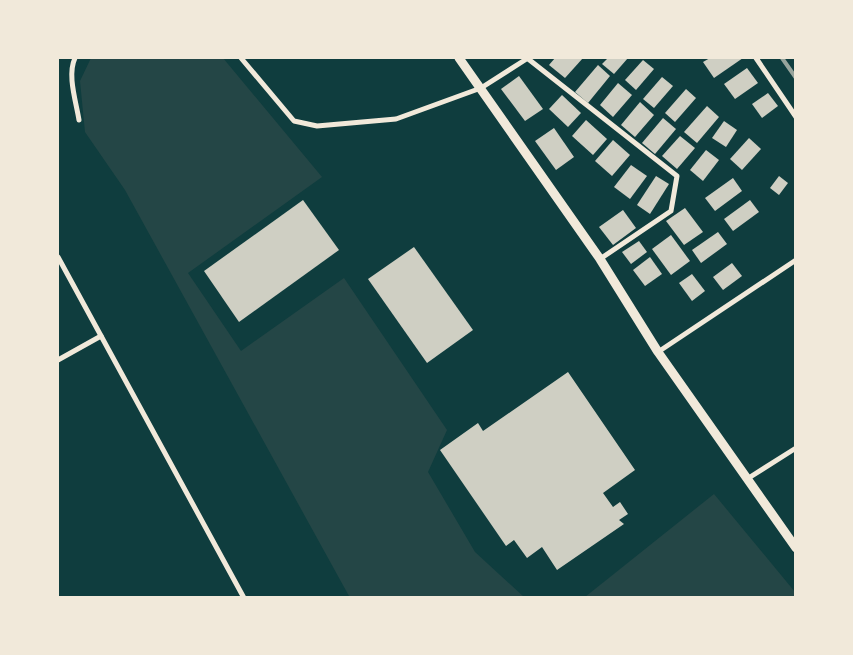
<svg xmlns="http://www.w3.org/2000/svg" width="853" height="655" font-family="Barlow,sans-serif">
<rect width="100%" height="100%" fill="#0f3d3e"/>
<!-- green -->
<g fill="#244646">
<path d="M91 58H223L322 177 188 273 241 351 344 278 447 430 428 472 475 552 524 597 349 596 125 190 85 132 80 81Z"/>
<path d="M714 494 795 592V597H585Z"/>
</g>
<!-- building -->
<g fill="#cfcfc3">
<path d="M555 58H583L565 78 549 65Z"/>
<path d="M608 58H628L614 74 602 64Z"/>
<path d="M710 58H743L714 78 703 62Z"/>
<path d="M643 60 654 69 636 90 625 80Z"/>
<path d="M598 65 610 76 588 103 575 92Z"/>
<path d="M747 68 758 83 735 99 724 84Z"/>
<path d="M519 76 543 109 525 121 501 89Z"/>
<path d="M662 77 673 86 654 108 643 99Z"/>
<path d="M618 83 632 95 613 117 600 105Z"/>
<path d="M686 89 696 98 675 122 665 113Z"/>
<path d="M768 93 778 106 762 118 752 104Z"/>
<path d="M562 95 581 113 568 127 549 109Z"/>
<path d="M640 102 654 115 635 137 621 125Z"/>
<path d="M707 106 719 117 697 143 684 132Z"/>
<path d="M663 118 676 129 655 154 642 143Z"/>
<path d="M586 120 607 139 593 155 572 136Z"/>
<path d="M724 121 737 130 726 147 712 138Z"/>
<path d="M554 128 574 157 556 170 535 141Z"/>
<path d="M680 136 695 148 677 169 662 156Z"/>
<path d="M749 138 761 149 742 170 730 159Z"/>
<path d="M613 140 630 155 612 176 595 161Z"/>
<path d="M706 150 719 160 703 181 690 170Z"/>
<path d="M631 165 647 176 630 199 614 187Z"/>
<path d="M656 176 669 184 650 214 637 205Z"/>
<path d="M779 176 788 183 779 195 770 188Z"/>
<path d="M733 178 742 191 715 211 705 198Z"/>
<path d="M303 200 339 250 239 322 204 271Z"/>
<path d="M750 200 759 212 733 231 724 219Z"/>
<path d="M685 208 703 232 684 245 666 221Z"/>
<path d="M623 210 636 228 613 245 599 227Z"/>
<path d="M718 232 727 244 701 263 692 250Z"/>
<path d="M671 235 690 261 671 275 652 249Z"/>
<path d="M639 241 647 252 631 264 622 252Z"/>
<path d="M414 247 473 330 427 363 368 279Z"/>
<path d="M650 257 662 274 645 286 633 270Z"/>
<path d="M732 263 742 276 723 290 713 277Z"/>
<path d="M692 274 705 291 692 301 679 283Z"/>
<path d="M568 372 635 470 603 493 613 507 620 502 628 514 619 520 624 524 557 570 542 547 527 558 514 540 506 546 440 450 478 423 483 431Z"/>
</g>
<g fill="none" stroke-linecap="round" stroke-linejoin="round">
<!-- minor -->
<g stroke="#f1e9da" stroke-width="5">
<path d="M75 58C67 75 76 101 79 120"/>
<path d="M241 58 294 121 317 126 396 119 481 88 528 58"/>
<path d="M527 58 677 176 671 211 600 259"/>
<path d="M756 58 796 117"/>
<path d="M58 257 244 598"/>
<path d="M658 352 796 260"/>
<path d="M58 360 101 336"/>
<path d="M747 479 796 448"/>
</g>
<!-- tertiary -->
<path stroke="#f1e9da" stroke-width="9" d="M459 58 600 259 658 352 796 548"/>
<!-- rail -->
<path stroke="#97a49c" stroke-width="4" d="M782 58 796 78"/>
</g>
<!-- border -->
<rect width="853" height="655" fill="none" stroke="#f1e9da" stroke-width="118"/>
</svg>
